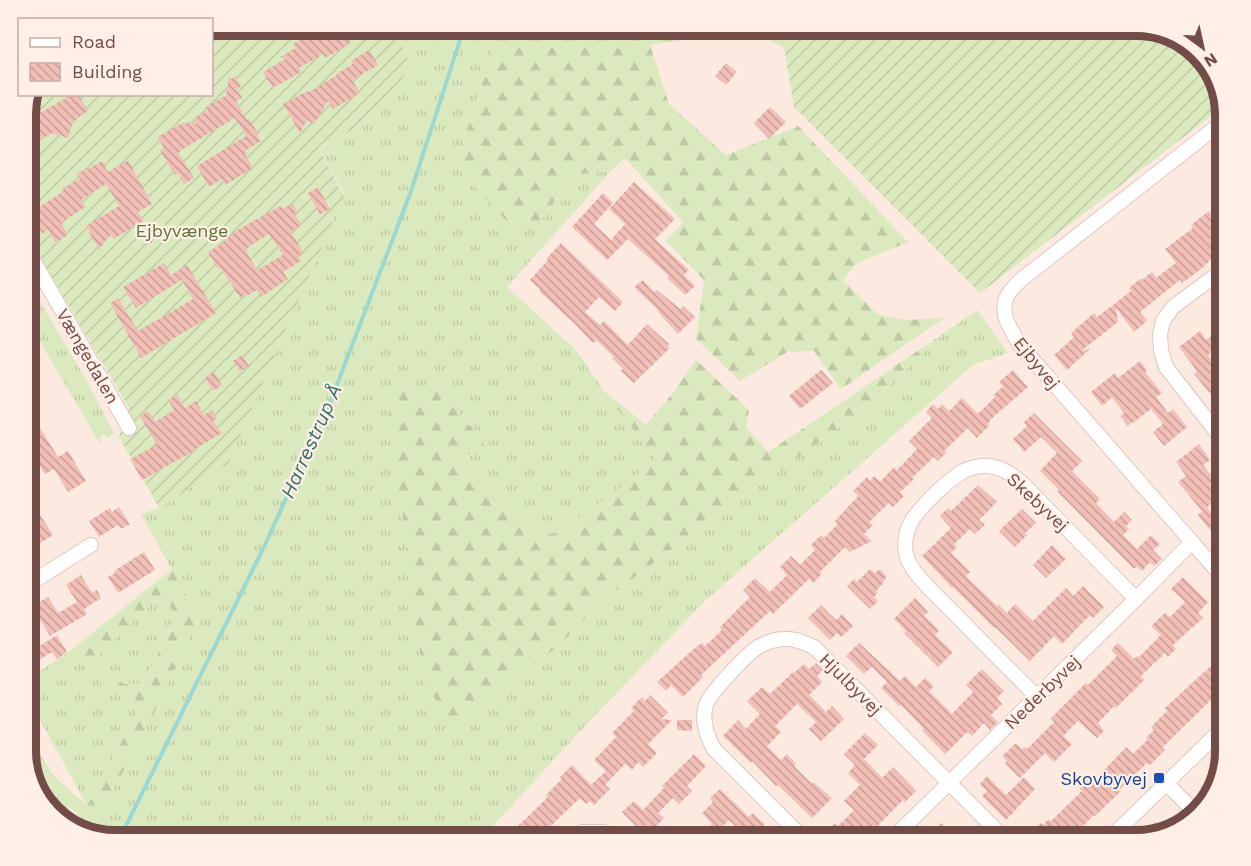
<svg xmlns="http://www.w3.org/2000/svg" width="1251" height="866" font-family="'Work Sans',sans-serif">
<defs>
<pattern id="grass-tufts" width="24" height="20" patternUnits="userSpaceOnUse" patternTransform="scale(1.5)"><rect width="24" height="20" fill="#dbeabe"/><path d="M3 7l-1-3M5 7V3M7 7l1-3M15 17l-1-3M17 17v-4M19 17l1-3" fill="none" stroke="#bfcaa5"/></pattern>
<pattern id="forest-firs" width="22" height="20" patternUnits="userSpaceOnUse" patternTransform="scale(1.5)"><rect width="22" height="20" fill="#dbeabe"/><path d="M5 1l3.5 6h-7zM16 11l3.5 6h-7z" fill="#bfcaa5"/></pattern>
<pattern id="garden-furrows" width="10" height="10" patternUnits="userSpaceOnUse" patternTransform="scale(1.5)"><rect width="10" height="10" fill="#dbeabe"/><path d="M-1 1l2-2M0 10L10 0M9 11l2-2" fill="none" stroke="#bfcaa5"/></pattern>
<pattern id="building-back-hatch" width="6" height="6" patternUnits="userSpaceOnUse" patternTransform="scale(1.5)"><rect width="6" height="6" fill="#f2bfb7"/><path d="M-1 5l2 2M0 0l6 6M5-1l2 2" fill="none" stroke="#c89d97"/></pattern>
</defs>
<rect width="100%" height="100%" fill="#fceae0"/>
<!-- grass -->
<g fill="url(#grass-tufts)">
<path d="M394 26H499L456 166 542 220 573 175 611 171 507 287 577 351 604 391 657 460 564 530 540 537 459 459 484 446 387 393 556 648 605 599 749 492 859 414 943 334 977 310 1008 353 973 365 707 599 583 728 480 840H445V838L237 835 143 832 138 840H115L89 832 199 619 141 514 159 508 344 193 319 148 373 119 411 66Z"/>
<path d="M775 26H794L784 48 769 40Z"/>
<path d="M32 271 35 277 28 282 85 377 114 434 107 438 104 434 100 436 101 441 99 442 26 318V275Z"/>
<path d="M163 601 171 607 173 623 143 684H124L107 673 101 683 142 704 87 806 26 694V680L67 653 86 667 153 602Z"/>
<path d="M26 729 52 774 48 792 37 793 26 756Z"/>
</g>
<!-- forest -->
<g fill="url(#forest-firs)">
<path d="M499 26H524L532 36 548 26H710L680 41 650 45 669 104 726 155 798 126 908 242 857 263 843 280 877 314 905 320 944 318 841 389 814 351 787 352 740 381 696 339 704 280 666 241 683 222 625 158 611 171 573 175 542 220 512 227 456 166Z"/>
<path d="M728 26H774L769 40Z"/>
<path d="M944 333 859 414 749 492 605 599 556 648 454 723 424 684 387 393 436 382 485 446 459 459 540 537 564 530 656 460 604 391 646 425 673 393 696 360 749 410 746 428 768 452Z"/>
<path d="M172 569 199 619 156 709 93 828 69 807 62 822 37 793 48 792 52 774 87 806 142 704 100 683 101 671 107 673 124 684 143 683 173 624 171 607 163 601 153 602 86 667 67 653Z"/>
<path d="M237 835 445 838V840H238Z"/>
</g>
<!-- garden -->
<g fill="url(#garden-furrows)">
<path d="M212 26H394L411 66 373 119 319 148 344 196 228 464 159 508 119 437 129 408 26 234V110L33 95 212 94Z"/>
<path d="M794 26H1136L1186 41 1214 71 1223 107 980 293 794 107 784 48Z"/>
<path d="M143 832 237 835 238 840H138Z"/>
</g>
<g fill="none" stroke-linecap="round" stroke-linejoin="round">
<!-- stream -->
<path stroke="#9ad8d1" stroke-width="4" d="M119 840 262 551 330 403 410 194 465 25"/>
</g>
<!-- building -->
<g fill="url(#building-back-hatch)" fill-rule="evenodd">
<path d="M338 26H342L348 36 347 37 350 44 325 58 323 54 299 68 301 72 273 88 263 72 287 58 280 57 296 48 293 44 320 28 324 34Z"/>
<path d="M369 50 378 65 352 80 360 93 333 109 328 101 314 124 307 120 300 133 283 104 307 91 309 92 337 75 336 74 353 64 351 61Z"/>
<path d="M726 63 737 72 726 85 715 76Z"/>
<path d="M235 76 241 86 237 89 242 98 236 101 247 120 249 119 259 135 257 136 261 141 246 150 247 153 245 154 253 168 225 185 222 179 209 187 197 166 246 136 235 118 178 152 194 178 184 184 178 173 175 175 169 166 160 150 164 148 158 137 184 122 185 124 189 122 197 124 193 119 208 110 206 107 226 95 229 77 231 79Z"/>
<path d="M64 94H78L88 111 73 121 68 138 52 133 42 139 35 127 26 132V121L66 98Z"/>
<path d="M770 107 786 122 769 139 754 123Z"/>
<path d="M128 160 152 204 138 212 144 221 141 223 158 231 151 244 138 224 114 239 110 234 99 250 86 226 119 206 106 184 81 200 85 207 61 223 68 235 55 242 48 230 42 234 30 213 64 191 63 188 80 179 77 174 87 168 88 169 102 161 108 172Z"/>
<path d="M634 182 675 219 655 239 689 270 684 275 695 286 685 295 667 278 669 276 628 239 607 260 572 227 603 193 613 203 594 224 611 240 625 224 609 209Z"/>
<path d="M318 187 330 209 320 214 308 193Z"/>
<path d="M293 204 298 212 294 214 302 225 291 232 304 254 298 256 301 261 283 272 288 279 261 297 257 290 245 297 243 296 240 298 223 271 220 268 218 269 208 252 227 240 226 238 244 226 281 206 283 208ZM269 234 283 255 257 270 247 253 248 252 246 248Z"/>
<path d="M1209 211 1224 230 1220 233 1226 240V252L1217 259 1215 256 1201 269 1182 283 1180 280 1140 312 1147 321 1134 332 1116 308 1118 322 1081 351 1090 349 1067 370 1054 355 1074 337 1071 333 1094 313 1097 317 1113 305 1131 291 1129 288 1140 279 1142 280 1152 272 1156 278 1176 263 1165 249 1193 228 1191 225Z"/>
<path d="M561 243 623 302 615 311 599 297 585 312 600 325 604 321 628 345 647 324 669 344 667 346 670 348 634 383 621 371 623 369 612 358 614 357 596 340 593 343 576 325 539 291 540 289 530 280 548 260 547 258Z"/>
<path d="M164 263 171 275 187 265 216 313 141 358 110 303 118 298 138 331 193 299 182 280 136 308 123 287Z"/>
<path d="M643 280 654 292 657 290 680 309 683 306 695 317 678 334 658 312 657 309 634 287Z"/>
<path d="M1226 292V317L1214 302Z"/>
<path d="M1226 325V342L1208 355 1218 368 1213 372 1226 387V413L1194 374 1197 371 1179 347 1200 331 1206 340Z"/>
<path d="M242 355 249 366 240 371 233 361Z"/>
<path d="M1140 361 1147 370 1145 372 1162 393 1156 397 1168 413 1173 409 1187 427 1164 446 1153 432 1163 424 1151 409 1133 423 1132 422 1128 426 1120 416 1124 413 1112 397 1102 406 1091 392 1115 373 1118 378Z"/>
<path d="M821 370 833 383 800 409 789 396Z"/>
<path d="M1013 370 1028 387 991 419 988 424 989 426 977 438 968 428 944 451 946 453 938 461 934 457 912 478 914 479 900 492 904 496 893 507 889 503 869 522 873 525 864 534 872 541 850 552 845 547 820 572 822 574 813 583 809 579 773 614 770 611 701 675 703 677 683 697 671 685 666 691 657 682 696 647 702 643 705 646 722 630 720 627 750 597 743 590 755 578 770 592 787 575 780 567 791 556 800 565 815 550 811 545 821 535 824 538 838 524 835 521 858 496 853 491 867 477 870 481 874 476 880 482 894 467 897 470 917 449 909 441 932 418 926 412 933 404 938 409 942 404 949 411 962 398 978 414 995 397 993 395 1003 387 999 382Z"/>
<path d="M214 372 222 385 213 391 205 378Z"/>
<path d="M178 395 185 408 196 401 204 415 212 410 217 419 213 421 222 433 193 450 194 451 142 480 130 459 157 445 140 416 148 411 155 422 174 410 168 400Z"/>
<path d="M26 405 58 457 68 451 86 481 68 492 54 469 45 474 37 462 40 460 26 437Z"/>
<path d="M1034 413 1082 461 1072 471 1100 499 1096 503 1114 522 1124 512 1132 520 1126 526 1129 529 1123 535 1137 549 1151 535 1160 544 1153 550 1162 559 1154 566 1150 562 1142 571 1137 566 1134 569 1057 491 1059 490 1040 471 1057 453 1041 437 1024 452 1013 439 1027 426 1024 422Z"/>
<path d="M1199 444 1210 460 1203 465 1225 493 1202 511 1178 482 1186 476 1176 462Z"/>
<path d="M978 485 997 502 979 520 985 525 975 534 970 529 954 544 957 547 951 553 970 572 966 576 997 606 999 605 1007 613 1015 604 1033 621 1066 588 1073 596 1083 586 1104 607 1093 618 1090 615 1062 644 1054 636 1030 661 995 627 994 628 953 587 952 588 922 556 951 528 940 516 948 508 951 511Z"/>
<path d="M26 493 53 535 36 546 26 531Z"/>
<path d="M119 507 130 524 121 529 118 525 99 537 89 521 110 508 112 512Z"/>
<path d="M1207 507 1220 523 1226 518V550L1198 515Z"/>
<path d="M1022 509 1036 523 1025 533 1027 535 1015 547 999 531Z"/>
<path d="M1052 545 1066 559 1046 578 1033 565Z"/>
<path d="M144 552 155 570 118 593 108 577 115 573 114 571Z"/>
<path d="M870 569 875 573 880 569 887 577 883 581 884 582 876 591 878 593 874 597 878 601 870 609 847 586 854 579 857 582Z"/>
<path d="M81 575 92 593 97 590 101 598 84 609 87 614 50 636 41 621 26 630V610L48 597 58 613 77 602 66 585Z"/>
<path d="M1183 577 1208 602 1198 613 1203 618 1173 645 1176 649 1168 657 1165 653 1141 676 1144 680 1116 708 1114 706 1098 723 1104 731 1097 738 1078 721 1063 736 1072 744 1054 762 1045 753 1020 778 1005 763 1007 761 1002 756 1016 743 1022 749 1025 747 1027 749 1054 722 1051 718 1086 683 1088 685 1117 656 1111 650 1118 643 1134 659 1137 656 1139 657 1161 635 1151 626 1165 613 1170 617 1185 602 1171 589Z"/>
<path d="M915 598 928 612 924 616 939 630 935 635 953 652 938 667 904 633 906 631 894 619Z"/>
<path d="M821 605 836 620 842 614 853 626 841 637 837 633 830 640 808 618Z"/>
<path d="M57 635 67 652 57 659 52 652 26 668V637L33 650Z"/>
<path d="M859 643 900 681 905 676 916 687 925 678 934 686 929 691 952 714 973 692 966 685 982 669 1004 691 997 698 1002 704 991 715 998 722 990 730 984 723 972 736 967 732 945 754 922 730 924 729 901 705 899 706 881 688 887 682 872 667 864 674 846 656Z"/>
<path d="M1226 652V685L1162 748 1165 750 1150 765 1147 763 1119 790 1121 791 1116 796 1095 816 1094 815 1069 840H1022L1041 823 1043 825 1049 819 1051 821 1082 791 1076 784 1083 776 1091 784 1126 747 1133 754 1148 739 1146 738 1154 730 1151 727 1167 711 1165 708Z"/>
<path d="M816 663 823 670 817 676 822 682 809 695 826 712 832 706 844 719 821 741 809 729 816 722 797 704 775 726 781 732 767 746 781 760 787 754 796 764 794 766 812 784 813 782 832 798 812 818 778 785 776 786 752 761 751 763 723 736 738 720 746 729 760 714 747 701 762 687 770 694 793 672 794 673 804 664 809 669Z"/>
<path d="M650 695 668 713 661 719 672 720 648 744 657 753 643 767 638 762 632 770 625 764 605 785 610 789 594 805 590 801 586 804 580 798 536 840H513L521 833 517 827 548 797 546 795 562 779 560 777 572 765 591 785 606 771 594 760 616 737 612 733 634 711 631 708 642 697 645 701Z"/>
<path d="M677 720H692V731L677 730Z"/>
<path d="M865 733 878 745 864 759 882 778 893 767 916 791 905 802 903 800 864 840H833L825 833 835 823 838 826 854 810 844 801 860 785 848 773 855 765 844 754Z"/>
<path d="M694 754 706 766 687 786 692 791 679 804 673 798 658 813 664 818 651 832 645 825 640 830 622 812 634 801 643 810 664 788 662 786Z"/>
<path d="M1220 768 1216 782 1211 797 1201 787Z"/>
<path d="M987 776 1006 795 1024 777 1035 789 1006 820 982 796 987 791 980 784Z"/>
<path d="M720 789 749 817 753 813 765 825 763 826 778 840H749L729 820 714 835 707 828 712 824 702 813 713 802 710 798Z"/>
<path d="M1170 818 1179 828 1176 831 1151 837 1152 836 1146 831 1155 822 1160 827Z"/>
<path d="M941 823 947 830 951 826 966 840H937L931 834Z"/>
</g>
<g fill="none" stroke-linecap="round" stroke-linejoin="round">
<defs>
<g id="minor">
<path d="M1225 120 1022 279C1018 283 1012 288 1009 293 997 311 1011 330 1020 345L1225 580"/>
<path d="M26 258 34 262 129 428"/>
<path d="M1225 270 1220 272 1173 307 1163 321 1160 334 1161 351 1166 367 1225 443"/>
<path d="M26 586 91 545"/>
<path d="M1037 697 929 588C920 578 909 567 906 554 904 544 906 531 911 522 919 508 945 483 959 474 965 469 973 467 981 466 997 464 1010 473 1022 483L1136 599"/>
<path d="M1166 783 1196 813"/>
<path d="M563 840 581 832H604L623 840"/>
<path d="M805 840 714 749C707 736 701 721 706 705 710 693 746 655 758 647 765 643 775 639 784 639 795 638 804 643 814 647L1006 840"/>
<path d="M891 840 1136 599 1192 542"/>
<path d="M1108 840 1225 726"/>
</g>
</defs>
<!-- minor casing -->
<use href="#minor" stroke="#e2c6bf" stroke-width="16"/>
<!-- minor -->
<use href="#minor" stroke="#fff" stroke-width="14"/>
</g>
<!-- markers -->
<rect fill="#1a4fb4" stroke="#ffefe6" stroke-width="2" x="1153" y="772" width="12" height="12" rx="3"/>
<g text-anchor="middle" dominant-baseline="central" stroke-width="4.5" stroke-linejoin="round" paint-order="stroke">
<!-- park labels -->
<g font-size="18" fill="#5b743c" stroke="#ffefe6">
<text x="182" y="230">Ejbyvænge</text>
</g>
<!-- street labels -->
<g font-size="18" fill="#734b47" stroke="#ffefe6">
<text transform="translate(88 356) rotate(60)">Vængedalen</text>
<text transform="translate(1037 363) rotate(51)">Ejbyvej</text>
<text transform="translate(1038 502) rotate(43)">Skebyvej</text>
<text transform="translate(851 684) rotate(45)">Hjulbyvej</text>
<text transform="translate(1042 692) rotate(-44)">Nederbyvej</text>
</g>
<!-- transit labels -->
<g font-size="18" fill="#164399" stroke="#ffefe6" text-anchor="end">
<text x="1147" y="778">Skovbyvej</text>
</g>
<!-- water labels -->
<g font-size="20" font-style="italic" fill="#38726d" stroke="#ffefe6">
<text transform="translate(311 441) rotate(-66)">Harrestrup Å</text>
</g>
</g>
<!-- crop -->
<path d="M0 0H1251V866H0ZM115 36H1136A79 79 0 0 1 1215 115V751A79 79 0 0 1 1136 830H115A79 79 0 0 1 36 751V115A79 79 0 0 1 115 36Z" fill="#ffefe6" fill-rule="evenodd"/>
<path fill="none" stroke="#734b47" stroke-width="8" d="M115 36H1136A79 79 0 0 1 1215 115V751A79 79 0 0 1 1136 830H115A79 79 0 0 1 36 751V115A79 79 0 0 1 115 36Z"/>
<!-- legend -->
<rect x="18" y="18" width="195" height="78" fill="#ffefe6" stroke="#c7ada6" stroke-width="1.5"/>
<rect x="30" y="38" width="30" height="9" fill="#ffffff" stroke="#c7ada6" stroke-width="1.5"/>
<text x="72" y="48" font-size="18" fill="#734b47">Road</text>
<rect x="30" y="63" width="30" height="18" fill="url(#building-back-hatch)" stroke="#c7ada6" stroke-width="1.5"/>
<text x="72" y="78" font-size="18" fill="#734b47">Building</text>
<!-- north arrow -->
<g transform="translate(1203 48) rotate(147)" stroke="#ffefe6" stroke-width="4.5" paint-order="stroke">
<path d="M0-4.5L10 22L0 15L-10 22Z" fill="#734b47"/>
<text y="-9" font-size="16" font-weight="bold" text-anchor="middle" fill="#734b47">N</text>
</g>
</svg>
